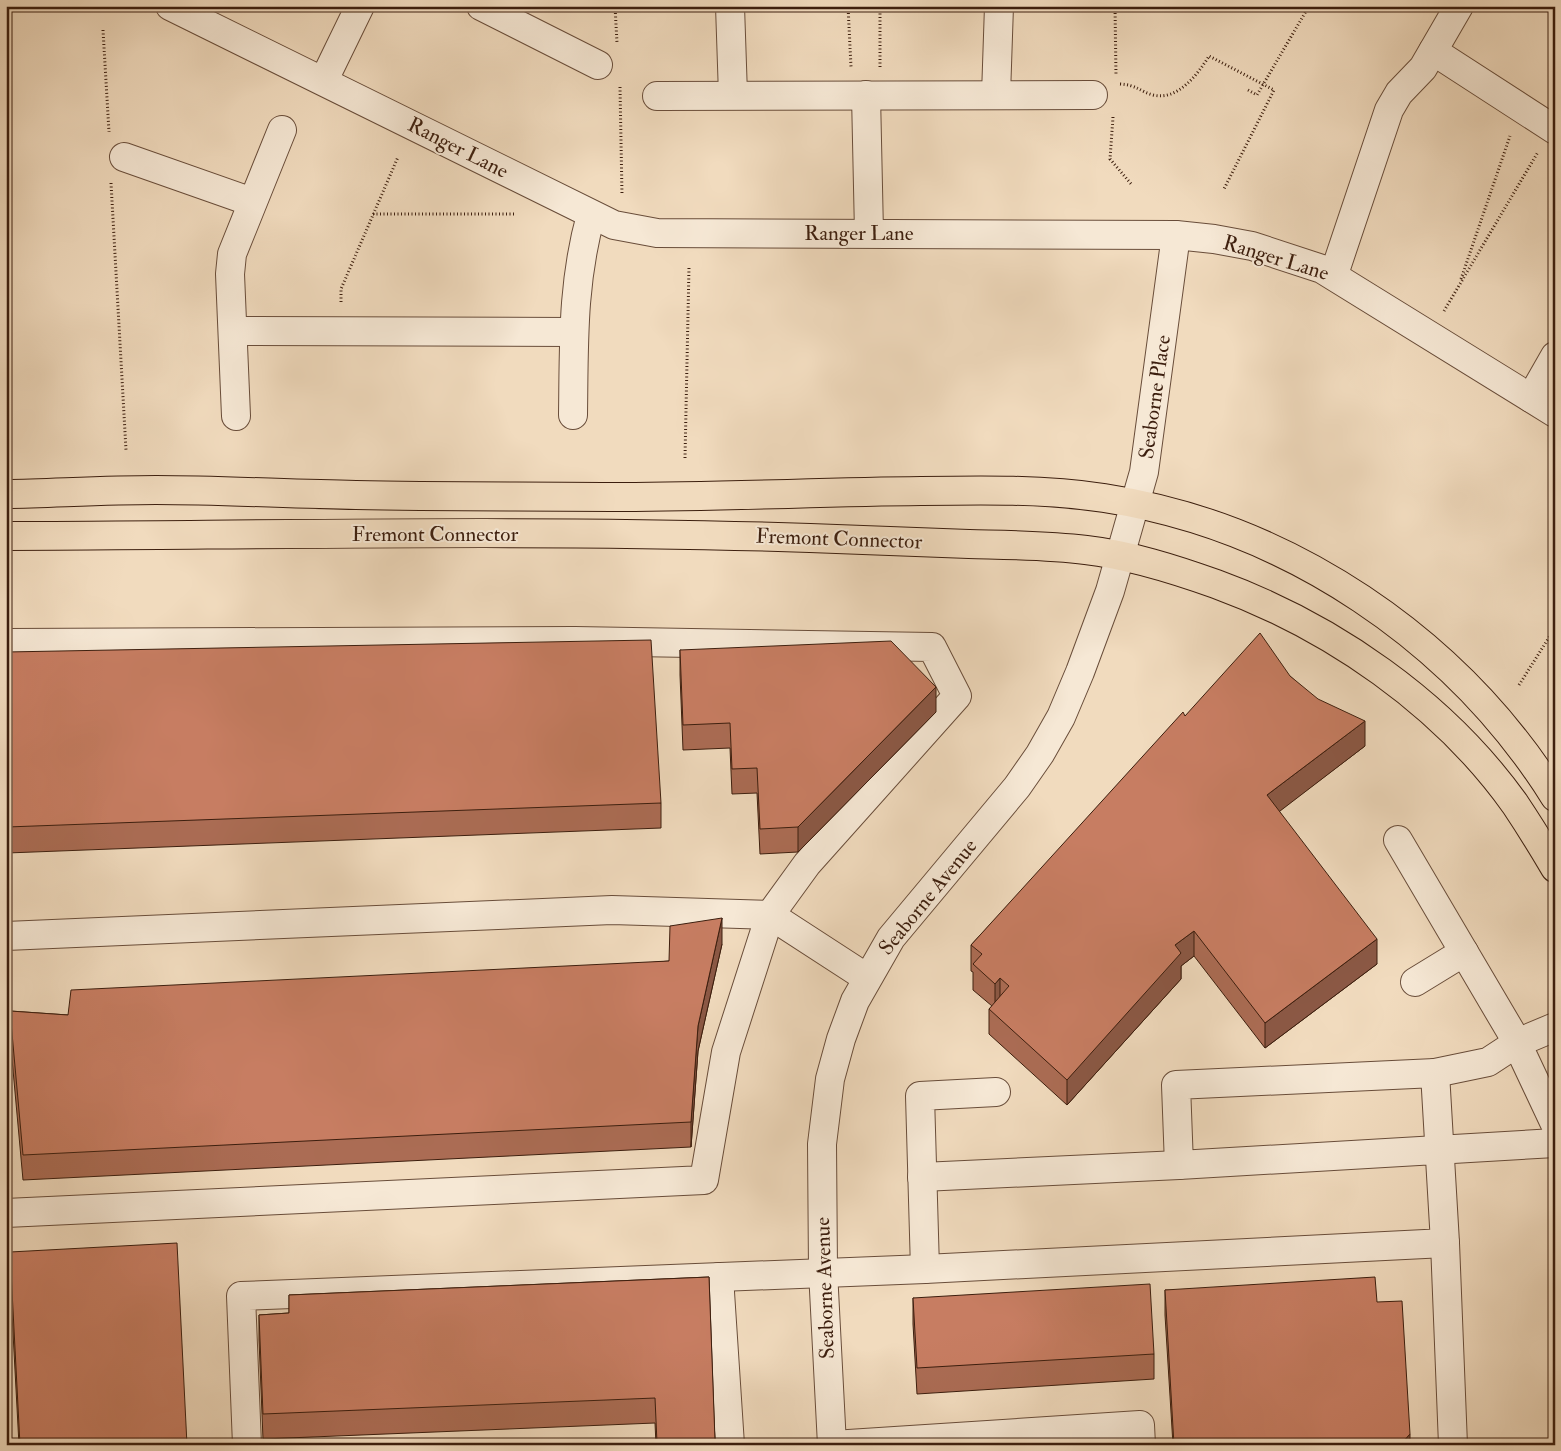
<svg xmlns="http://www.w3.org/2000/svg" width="1561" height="1451" font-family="'IM FELL Double Pica',serif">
<rect width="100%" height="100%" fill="#f1dbbe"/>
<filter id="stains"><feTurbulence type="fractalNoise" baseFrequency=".004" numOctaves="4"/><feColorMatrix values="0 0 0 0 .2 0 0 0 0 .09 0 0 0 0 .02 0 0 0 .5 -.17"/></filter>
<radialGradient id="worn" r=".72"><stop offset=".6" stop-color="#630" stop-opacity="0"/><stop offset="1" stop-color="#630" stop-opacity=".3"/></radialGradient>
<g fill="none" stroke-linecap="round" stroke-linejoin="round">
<defs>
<g id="minor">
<path d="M170 6 614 225 657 233 1176 235 1214 239 1252 246 1322 269 1555 413"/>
<path d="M481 6 598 65"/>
<path d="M730 6 733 95"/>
<path d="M1433 51 1555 130"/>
<path d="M324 80 360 6"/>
<path d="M866 95 869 233"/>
<path d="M996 95 999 6"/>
<path d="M657 96 1093 95"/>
<path d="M124 157 252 202"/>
<path d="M1334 274 1389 110 1399 93 1423 68 1459 6"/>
<path d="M233 331 574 332"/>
<path d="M1531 398 1555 356"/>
<path d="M573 415C574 345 572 283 591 215"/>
<path d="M236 416 230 274 232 254 282 130"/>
<path d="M6 643 575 641 932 647 957 696 807 864 770 915 726 1052 704 1180 6 1213"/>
<path d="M1398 840 1514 1037 1555 1124"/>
<path d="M6 936 612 910 770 915 867 978"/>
<path d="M1415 982 1464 952"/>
<path d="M1435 1073 1488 1062 1517 1043 1555 1027"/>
<path d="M922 1177 1179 1165"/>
<path d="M1445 1243 1453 1445"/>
<path d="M925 1269 920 1096 996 1092"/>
<path d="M719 1277 730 1445"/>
<path d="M247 1445 241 1296 925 1269 1445 1243 1435 1073 1176 1085 1179 1165 1555 1143"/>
<path d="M832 1445 823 1271 822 1144 830 1079 841 1039 855 1001 891 938 1017 787 1040 754 1061 717 1080 672 1110 591 1144 472 1176 235"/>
<path d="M833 1445 1140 1425 1141 1445"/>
</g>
<g id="major">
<path d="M6 494C56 493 106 490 156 490 222 490 289 494 356 495 444 497 533 496 622 497 722 497 821 492 921 491 982 490 1044 489 1104 498 1288 526 1456 639 1555 797"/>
<path d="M6 536C274 535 542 529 810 538 863 540 916 542 969 544 1008 545 1047 545 1086 550 1130 555 1174 569 1216 584 1331 626 1443 703 1515 804 1529 825 1542 846 1555 868"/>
</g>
</defs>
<!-- minor casing -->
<use href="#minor" stroke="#694d3a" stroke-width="30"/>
<!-- major casing -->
<use href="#major" stroke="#3c1e0e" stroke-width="30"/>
<!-- path -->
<g stroke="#3c1e0e" stroke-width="3" stroke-dasharray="1 2.5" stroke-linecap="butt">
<path d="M615 6 617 43"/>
<path d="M848 6 851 67"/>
<path d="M1115 6 1116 76"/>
<path d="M103 30 109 132"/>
<path d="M880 67V6"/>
<path d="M1120 84C1137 85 1139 91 1153 95 1178 101 1198 74 1209 56L1274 90 1224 189"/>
<path d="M620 87 622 195"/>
<path d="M1248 90 1257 95 1309 6"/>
<path d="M1113 117 1110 159 1132 185"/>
<path d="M111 183 126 450"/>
<path d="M373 214H516"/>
<path d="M1461 279 1510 136"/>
<path d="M341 302V289L398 157"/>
<path d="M1444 311 1538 152"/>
<path d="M685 458 689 267"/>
<path d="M1519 685 1555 628"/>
</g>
<!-- minor -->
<use href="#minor" stroke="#f6e8d5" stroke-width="28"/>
<!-- major -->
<use href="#major" stroke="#f1dbbe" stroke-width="28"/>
</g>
<!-- wall -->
<g fill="#ab6c54" stroke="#3c1e0e">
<path d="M680 650 936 712 798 852 760 854 757 793 732 794 730 748 683 750 680 675Z"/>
<path d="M6 652 661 803V828L7 853 6 839Z"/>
<path d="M1290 676 1365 746 1279 811 1377 964 1265 1048 1194 956 1181 966V979L1067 1105 989 1034V1009L992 1006 973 990V972L971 971V945L1185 716Z"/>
<path d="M722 944 698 1051 691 1147 23 1180 10 1037V1011L68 1015 669 961Z"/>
<path d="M10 1252 187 1445H19L10 1277Z"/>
<path d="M709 1277 715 1445H656L655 1423 263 1439 259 1340V1315L289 1313V1295Z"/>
<path d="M1165 1290 1377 1302 1410 1445H1173L1165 1315Z"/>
<path d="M913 1298 1154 1354V1379L917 1394 913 1324Z"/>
</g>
<!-- shaded-wall -->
<g fill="#8b5845" stroke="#3c1e0e">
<path d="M936 687V712L798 852V827Z"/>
<path d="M1365 721V746L1267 821V795Z"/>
<path d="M722 918V944L698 1051 691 1147V1122L698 1026Z"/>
<path d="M1194 931V956L1181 966V979L1067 1105V1080L1175 945Z"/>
<path d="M1377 939V964L1265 1048V1023Z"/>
<path d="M1000 978V1004L995 1009V984Z"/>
<path d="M1410 1434V1445H1400Z"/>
</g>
<!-- building -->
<g fill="#c77d62" stroke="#3c1e0e">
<path d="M1260 633 1290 676 1318 699 1365 721 1267 795 1377 939 1265 1023 1194 931 1175 945 1181 953 1067 1080 989 1009 1009 986 1000 978 995 984 973 964 982 954 971 945 1183 712 1185 716Z"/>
<path d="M651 640 661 803 7 827 6 814V652Z"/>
<path d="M891 641 936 687 798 827 760 829 757 768 732 769 730 723 683 725 680 650Z"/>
<path d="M722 918 698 1026 691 1122 23 1155 10 1011 68 1015 71 990 669 961 670 926Z"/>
<path d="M177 1243 187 1445H20L10 1252Z"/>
<path d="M709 1277 715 1440 657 1443 655 1398 263 1414 259 1315 289 1313V1295Z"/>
<path d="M1375 1277 1377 1302 1402 1301 1410 1434 1400 1445H1174L1165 1290Z"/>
<path d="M1150 1284 1154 1354 917 1368 913 1298Z"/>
</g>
<g text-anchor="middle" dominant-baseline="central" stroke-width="4" stroke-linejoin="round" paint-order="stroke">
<!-- street labels -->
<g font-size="21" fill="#3c1e0e" stroke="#f6e8d5">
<text transform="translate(458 148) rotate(27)">Ranger Lane</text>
<text x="859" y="233">Ranger Lane</text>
<text transform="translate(1276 258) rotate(17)">Ranger Lane</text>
<text transform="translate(1155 397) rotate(-82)">Seaborne Place</text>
<text x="435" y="534">Fremont Connector</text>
<text transform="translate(839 539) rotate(2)">Fremont Connector</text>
<text transform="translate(928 897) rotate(-51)">Seaborne Avenue</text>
<text transform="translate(825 1288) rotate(-92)">Seaborne Avenue</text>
</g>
</g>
<!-- margin -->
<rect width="1561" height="1451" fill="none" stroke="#f1dbbe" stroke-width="25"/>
<rect x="8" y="8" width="1546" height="1436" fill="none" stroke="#3c1e0e" stroke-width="2.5"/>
<rect x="12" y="12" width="1536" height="1426" fill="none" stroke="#3c1e0e"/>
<rect width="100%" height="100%" filter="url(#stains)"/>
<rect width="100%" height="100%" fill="url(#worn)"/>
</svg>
